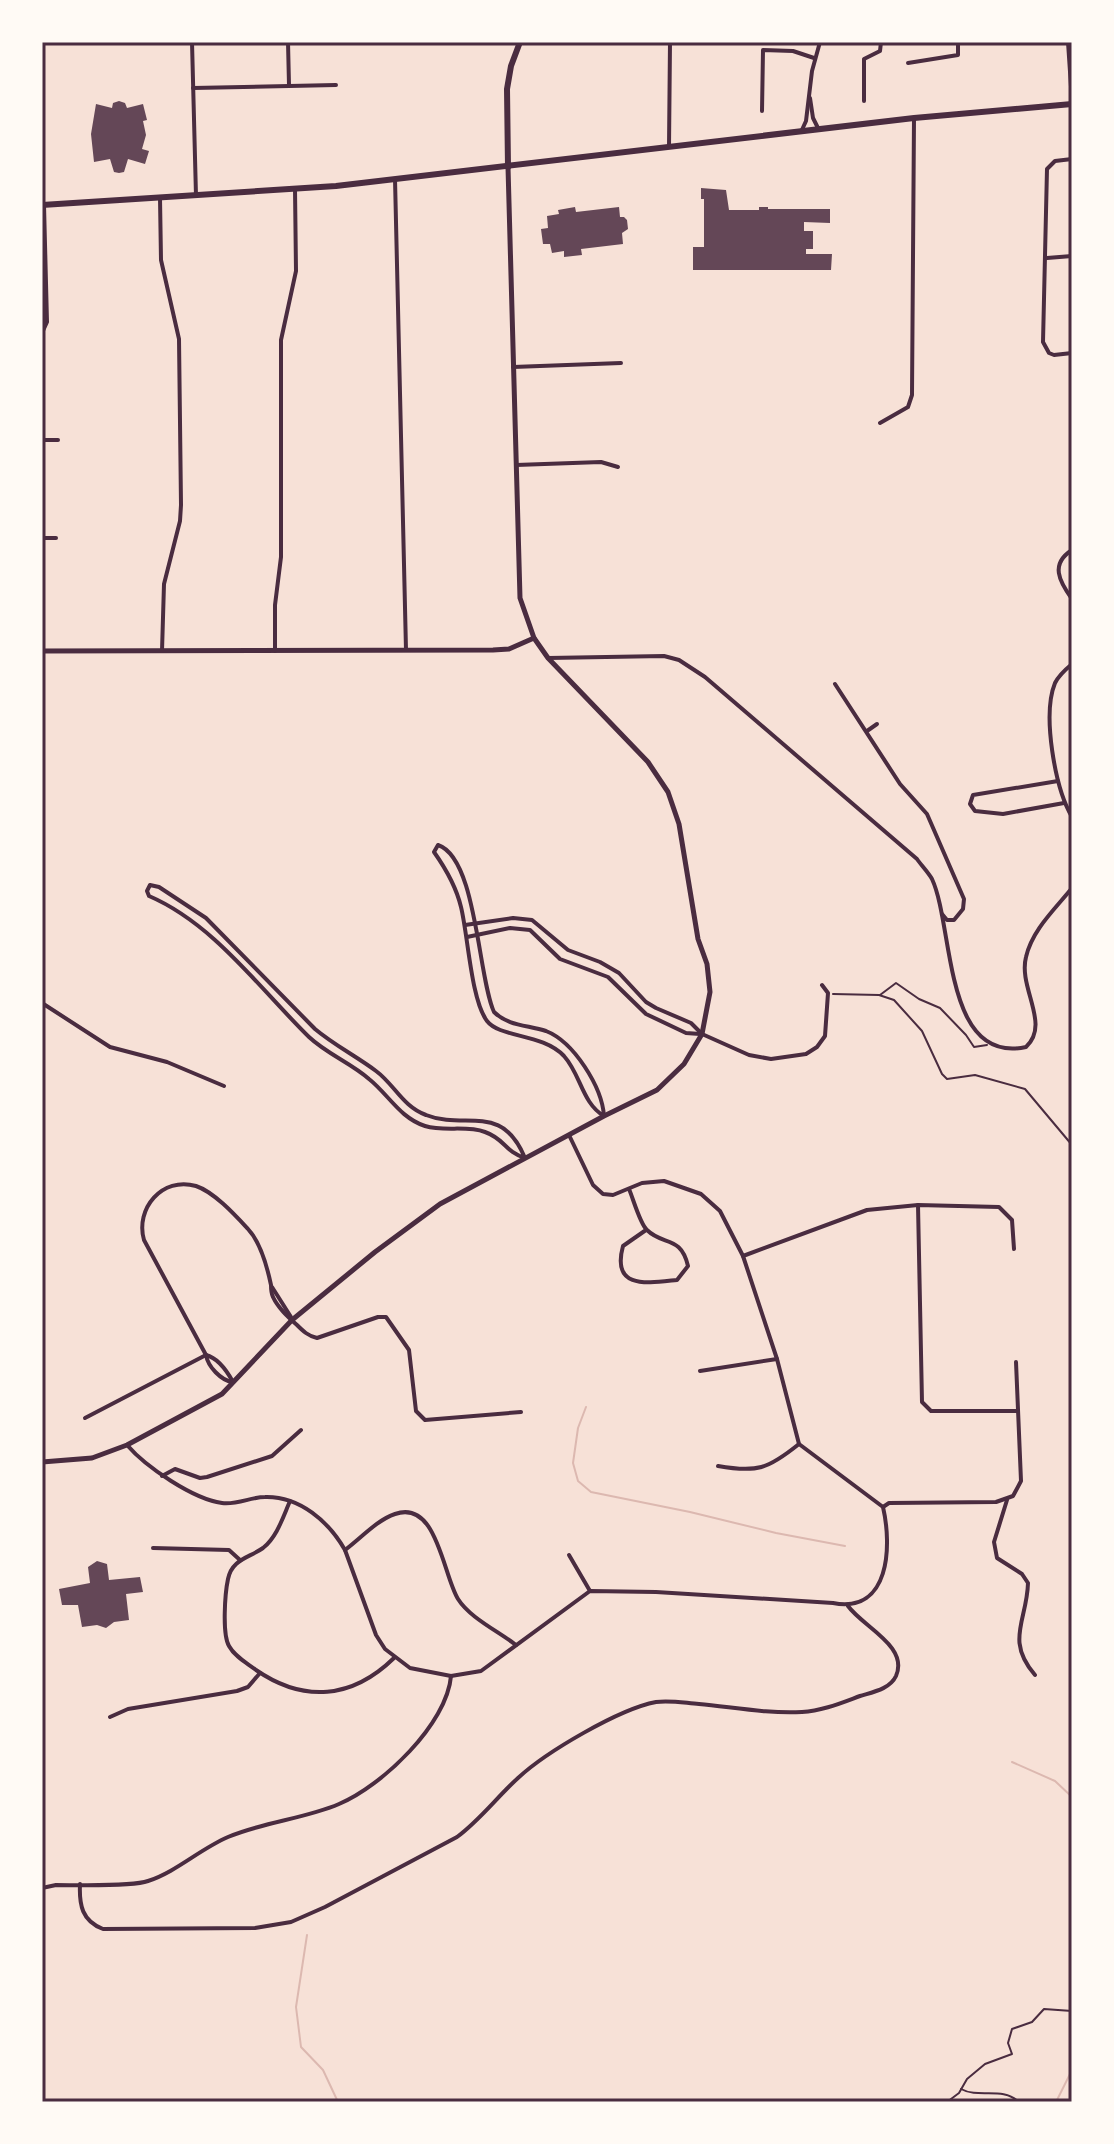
<svg xmlns="http://www.w3.org/2000/svg" width="1114" height="2144" font-family="'Space Grotesk',sans-serif">
<rect width="100%" height="100%" fill="#f7e1d7"/>
<g fill="none" stroke-linecap="round" stroke-linejoin="round">
<!-- stream -->
<g stroke="#dcb8b0" stroke-width="2">
<path d="M586 1407 578 1428 573 1463 578 1481 591 1492 690 1512 776 1533 845 1546"/>
<path d="M1012 1762 1055 1781 1072 1797"/>
<path d="M307 1935 296 2007 301 2047 323 2070 338 2102"/>
<path d="M1056 2102 1072 2070"/>
</g>
</g>
<!-- building -->
<g fill="#644757">
<path d="M119 101 125 103 127 108 143 104 147 120 143 121 146 135 142 149 149 151 145 164 128 159 124 172 119 173 114 172 110 159 94 162 91 134 96 104 112 108 113 103Z"/>
<path d="M701 188 726 190 729 210H759V207H768V209H830V223L804 222V231H813V249H806V254H832L831 270H693V247H704V199H701Z"/>
<path d="M575 207 576 212 619 207 620 217H624L627 220 628 229 622 233 623 244 581 249 582 255 564 257V251L552 253 550 244H543L541 229 548 228 547 216 559 214 558 210Z"/>
<path d="M97 1561 107 1564 109 1580 140 1577 143 1592 126 1594 129 1620 114 1622 106 1628 97 1625 82 1627 78 1605H62L59 1589 90 1583 88 1567Z"/>
</g>
<g fill="none" stroke-linecap="round" stroke-linejoin="round">
<!-- path -->
<g stroke="#4a2c40" stroke-width="2">
<path d="M833 994 879 995 894 1000 922 1031 942 1074 947 1079 975 1075 1025 1089 1072 1145"/>
<path d="M880 995 896 983 919 999 940 1008 966 1035 974 1047 987 1045"/>
<path d="M961 2089C979 2099 1002 2086 1019 2102"/>
<path d="M947 2102 959 2093 967 2079 985 2064 1012 2054 1008 2043 1012 2029 1032 2022 1044 2009 1072 2011"/>
</g>
<!-- minor -->
<g stroke="#4a2c40" stroke-width="4">
<path d="M192 42 196 196"/>
<path d="M288 42 289 85"/>
<path d="M1068 42 1072 101"/>
<path d="M908 63 958 55V42"/>
<path d="M193 88 336 85"/>
<path d="M810 98 813 118 818 128"/>
<path d="M864 101V59L880 51 881 42"/>
<path d="M762 111 763 50 793 51 814 58"/>
<path d="M801 132 806 121 812 71 820 42"/>
<path d="M669 147 670 42"/>
<path d="M1072 159 1055 161 1047 169 1043 342 1049 353 1054 355 1072 353"/>
<path d="M395 179 406 650"/>
<path d="M160 198 161 260 179 339 181 505 180 521 164 584 162 651"/>
<path d="M1047 258 1072 256"/>
<path d="M42 333 47 322 44 205"/>
<path d="M513 367 621 363"/>
<path d="M880 423 908 407 912 395 914 118"/>
<path d="M42 440H58"/>
<path d="M516 465 601 462 618 467"/>
<path d="M42 538H56"/>
<path d="M1072 550C1050 564 1059 581 1072 599"/>
<path d="M275 651V605L281 557V340L296 271 295 189"/>
<path d="M548 658 664 656 679 660 705 677 917 859C921 865 928 872 932 879 954 926 943 1065 1026 1047 1051 1024 1018 988 1026 957 1032 930 1055 909 1072 888"/>
<path d="M1072 664C1066 669 1059 675 1055 683 1042 715 1055 788 1072 817"/>
<path d="M835 684 900 784 927 814 964 899 963 909 954 920H947L942 914"/>
<path d="M867 731 877 724"/>
<path d="M1058 781 973 795 970 804 975 811 1003 814 1064 803"/>
<path d="M438 845C477 858 478 978 494 1012 508 1026 528 1025 546 1031 574 1042 602 1087 604 1116 582 1103 581 1075 564 1056 542 1033 500 1038 487 1021 471 1000 468 935 461 907 456 886 446 869 434 852Z"/>
<path d="M150 885 159 887 206 918 315 1029C334 1045 356 1056 376 1071 394 1084 403 1107 426 1115 466 1131 501 1101 525 1158 504 1151 505 1139 485 1132 466 1125 445 1132 425 1126 400 1118 388 1094 369 1079 351 1063 327 1054 309 1037 259 988 214 924 149 896L147 891Z"/>
<path d="M465 925 513 918 532 920 568 950 600 962 619 973 646 1002 656 1008 691 1023 702 1034 749 1055 771 1059 806 1054 817 1047 825 1036 828 993 822 985"/>
<path d="M467 937 510 928 530 930 560 959 608 977 646 1014 686 1033 700 1034"/>
<path d="M42 1003 110 1047 167 1062 224 1086"/>
<path d="M629 1189C633 1198 640 1224 647 1230 663 1246 681 1235 688 1266L677 1280C648 1283 611 1290 623 1246L646 1230"/>
<path d="M918 1205 922 1402 931 1411H1017"/>
<path d="M743 1256 867 1210 918 1205 999 1207 1012 1220 1014 1249"/>
<path d="M272 1287 291 1317"/>
<path d="M206 1355C218 1358 227 1371 233 1382"/>
<path d="M700 1371 777 1359"/>
<path d="M232 1382C221 1380 208 1367 206 1355L144 1240C135 1209 162 1176 196 1186 214 1192 235 1215 248 1229 261 1243 267 1266 271 1285 271 1289 271 1293 273 1297 278 1308 288 1317 297 1325 303 1331 308 1336 317 1338L378 1317H386L409 1350 416 1411 425 1420 521 1412"/>
<path d="M85 1418 206 1355"/>
<path d="M127 1445C146 1467 193 1499 222 1503 237 1505 251 1497 265 1497 300 1496 329 1522 345 1550L376 1635 385 1649 410 1668 451 1676 481 1671 590 1591 656 1592 833 1603C890 1614 892 1546 883 1507L799 1444 777 1359 743 1256 720 1211 701 1194 664 1181 642 1183 613 1195 603 1194 593 1185 569 1135"/>
<path d="M718 1466C757 1473 768 1469 799 1444"/>
<path d="M162 1476 175 1469 200 1478 207 1477 272 1456 301 1430"/>
<path d="M1007 1500 994 1542 997 1558 1022 1574 1028 1583C1027 1621 1005 1640 1035 1675"/>
<path d="M290 1501C283 1517 277 1537 263 1548 249 1558 232 1559 228 1579 225 1593 222 1634 229 1646 235 1657 247 1663 256 1670 304 1703 352 1699 394 1658"/>
<path d="M883 1507 889 1503 996 1502 1013 1496 1021 1481 1016 1362"/>
<path d="M153 1548 229 1550 240 1560"/>
<path d="M345 1550C360 1539 377 1520 395 1514 437 1499 443 1575 458 1599 470 1618 498 1631 516 1645"/>
<path d="M569 1555 590 1591"/>
<path d="M110 1717 128 1709 237 1691 248 1687 260 1673"/>
<path d="M80 1884C79 1905 82 1921 103 1929L255 1928 291 1922 325 1907 457 1837C480 1820 497 1797 518 1778 546 1752 619 1709 656 1702 670 1700 685 1703 699 1704 732 1707 768 1714 802 1712 822 1711 841 1703 860 1696 873 1692 890 1689 896 1676 909 1646 863 1627 848 1606"/>
<path d="M42 1888 56 1885C77 1885 131 1887 148 1881 176 1872 200 1849 228 1837 263 1822 304 1819 339 1804 382 1786 447 1724 451 1676"/>
</g>
<!-- tertiary -->
<g stroke="#4a2c40" stroke-width="5">
<path d="M42 651 493 650 509 649 534 638"/>
<path d="M42 1462 92 1458 127 1445 222 1394 292 1320 375 1252 440 1204 604 1116 657 1090 684 1064 702 1034 710 992 707 964 698 939 679 824 668 792 648 762 548 658 534 638 520 598 508 167"/>
</g>
<!-- secondary -->
<g stroke="#4a2c40" stroke-width="6">
<path d="M508 167 507 89 511 66 520 42"/>
<path d="M42 205 336 186 914 118 1072 104"/>
</g>
</g>
<!-- border -->
<rect width="1114" height="2144" fill="none" stroke="#fffaf5" stroke-width="88"/>
<rect x="44" y="44" width="1026" height="2056" fill="none" stroke="#4a2c40" stroke-width="3"/>
</svg>
